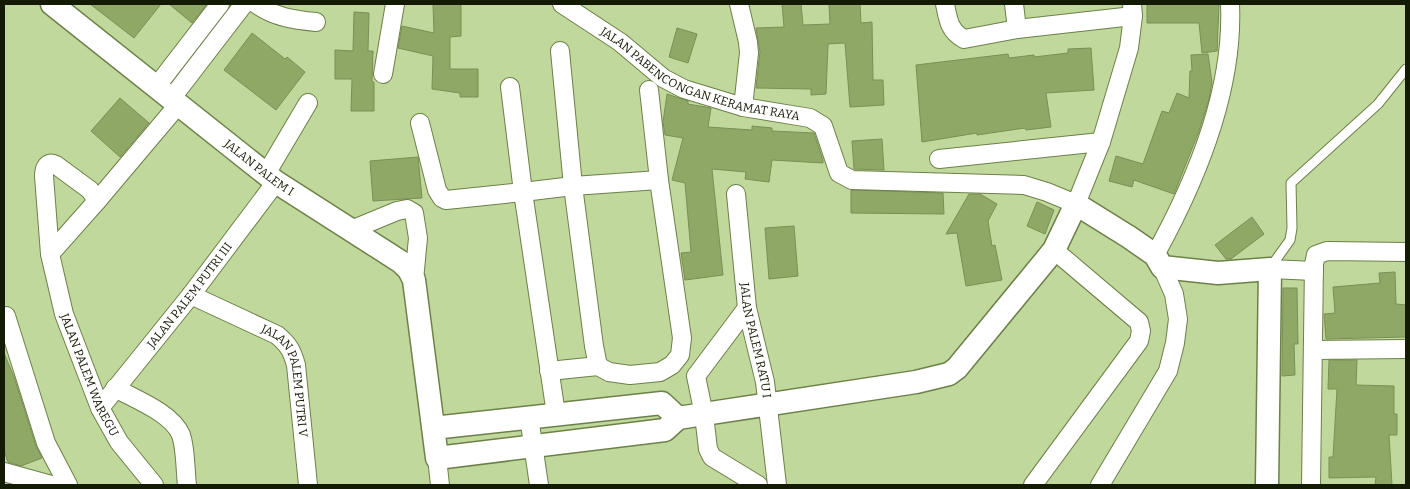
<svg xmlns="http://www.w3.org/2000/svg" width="1410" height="489" font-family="Bitter,serif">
<rect width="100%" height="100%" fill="#c0d89b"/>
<!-- building -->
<g fill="#90a866" stroke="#7a8f55">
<path d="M90 4H161L134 38Z"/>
<path d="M169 4H207L192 23Z"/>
<path d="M433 4H461V36L450 37V69H478V97H460V93L432 89 433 56 398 48 402 26 434 33Z"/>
<path d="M782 4H801L803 25 830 24 829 4H860L861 23 872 22 873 80H883L884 105 850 107 845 43 828 44 826 94 811 95V89L756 88 760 52 756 28 784 27Z"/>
<path d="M1147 4H1219L1217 51 1202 53 1199 23H1147Z"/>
<path d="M354 12 369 13 368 51H373L372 82H374V111H351L352 79H335V50L353 51Z"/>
<path d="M677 28 697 34 688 63 669 57Z"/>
<path d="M252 33 285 59 287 57 305 72 276 110 224 70Z"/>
<path d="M1091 48 1094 90 1046 93 1051 127 1026 130 1025 128 977 135V133L922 142 916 65 1008 54 1009 58 1034 55V57L1068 53V49Z"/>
<path d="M1208 54 1212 82 1209 99 1199 131 1174 194 1134 180 1132 187 1109 181 1116 156 1143 164 1162 111 1169 113 1177 93 1189 98 1190 71H1192L1191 55Z"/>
<path d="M667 94 688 101V104L711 108 708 127 752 130V126L772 128V131L814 133 823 160V163L772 160 769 182 745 179 746 172 712 169 723 275 685 280 681 253 691 252 685 183 672 180 683 138 665 135 663 122Z"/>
<path d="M120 98 149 123 120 157 91 131Z"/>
<path d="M882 139 884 170 854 169 852 141Z"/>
<path d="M418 157 422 198 373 201 370 161Z"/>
<path d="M851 190 943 193 944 214 851 213Z"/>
<path d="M969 194H980L997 204 988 221 992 246 995 245 1002 280 966 286 957 233 946 234Z"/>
<path d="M1037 202 1054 210 1045 234 1027 226Z"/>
<path d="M1252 217 1264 234 1231 259H1226L1215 245Z"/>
<path d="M794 226 798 276 769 279 765 228Z"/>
<path d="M1395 272 1396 304 1406 305V337L1326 339 1324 314 1335 313 1333 287 1380 283 1379 273Z"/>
<path d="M1283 288H1297L1298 344H1294L1295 375 1282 376Z"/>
<path d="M4 353 14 377 36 446 42 458 21 466 8 462 4 451Z"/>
<path d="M1329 360H1357L1356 385 1394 386V414H1397V435H1389L1392 485H1375L1376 477 1329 478V457H1333L1337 389H1328Z"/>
</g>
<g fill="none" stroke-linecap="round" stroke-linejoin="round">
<defs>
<path id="service" d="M1270 268 1290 240 1292 228 1291 183 1378 104 1406 69"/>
<g id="minor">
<path d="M256 4C274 17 294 20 316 22"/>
<path id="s1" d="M562 4 620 42 663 78 684 89 743 107 810 118 823 126 839 173 852 180 1024 185 1047 192 1076 204 1101 142 1129 48 1133 16 1132 4"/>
<path d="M739 4 748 42 749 53 743 107"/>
<path d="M945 4C948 19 949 31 964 39L1017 29 1133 16"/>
<path d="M1014 4 1017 29"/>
<path d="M560 51 573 186 594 346 598 366 609 372 630 375 660 372 672 365 680 355 682 338 659 180"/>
<path d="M383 74 395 4"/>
<path d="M156 87 220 4"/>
<path d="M510 87 523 192 573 186 659 180 649 90"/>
<path d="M171 99 244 4"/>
<path d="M420 123 437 190 442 198 446 200 523 192 556 414"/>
<path d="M939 159 1101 142"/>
<path d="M266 174 308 103"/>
<path id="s2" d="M736 194 747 308 765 382 777 485"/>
<path id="s3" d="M97 201 90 190 56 165C47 160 44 169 44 176L50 254 64 314 100 408 119 442 154 485"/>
<path d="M351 230 397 211 407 209 414 213 418 238 414 280"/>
<path d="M50 254 97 201 178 105"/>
<path d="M1155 255C1196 181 1234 90 1230 4"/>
<path d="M1270 269 1314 271"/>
<path id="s4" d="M191 295 277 335C289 345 292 351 296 365L308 485"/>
<path d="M747 308 696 376 704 415 708 449 712 457 758 485"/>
<path d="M6 316 46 443 68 485"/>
<path d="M1314 350 1406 349"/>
<path d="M549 371 598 366"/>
<path d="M115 388C135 399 172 413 181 435 186 450 185 469 187 485"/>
<path id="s5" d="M100 408 191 295 276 182"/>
<path d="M529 417 539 485"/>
<path d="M437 458 440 485"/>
<path d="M4 472 51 485"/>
<path d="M1033 485 1139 341 1141 331 1139 322 1054 250"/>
<path d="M1100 485 1168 371 1175 343 1178 319 1174 294 1162 267"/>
<path d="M1311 485 1314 264 1316 255 1327 251 1406 252"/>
</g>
<g id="tertiary">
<path id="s6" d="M52 4 276 182 401 262 409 270 414 280 437 458 665 430 678 418 662 403 433 428"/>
<path d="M678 418 916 382 949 374 957 368 1054 250 1076 204 1129 237 1155 255 1162 267 1218 273 1270 269 1267 485"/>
</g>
</defs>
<!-- service casing -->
<use href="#service" stroke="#6c8148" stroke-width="11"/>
<!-- minor casing -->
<use href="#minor" stroke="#6c8148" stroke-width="20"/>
<!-- tertiary casing -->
<use href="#tertiary" stroke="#6c8148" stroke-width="25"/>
<!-- service -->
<use href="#service" stroke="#fff" stroke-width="9"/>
<!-- minor -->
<use href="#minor" stroke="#fff" stroke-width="18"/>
<!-- tertiary -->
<use href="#tertiary" stroke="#fff" stroke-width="22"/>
</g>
<g text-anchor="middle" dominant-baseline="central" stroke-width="4.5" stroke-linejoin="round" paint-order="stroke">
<!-- street labels -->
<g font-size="12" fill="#141b05" stroke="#e7f4d5">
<text stroke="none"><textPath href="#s1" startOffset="158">JALAN PABENCONGAN KERAMAT RAYA</textPath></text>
<text stroke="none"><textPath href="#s6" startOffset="264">JALAN PALEM I</textPath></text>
<text stroke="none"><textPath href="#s5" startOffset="144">JALAN PALEM PUTRI III</textPath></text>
<text stroke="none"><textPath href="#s2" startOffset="148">JALAN PALEM RATU I</textPath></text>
<text stroke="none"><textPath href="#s3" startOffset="282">JALAN PALEM WAREGU</textPath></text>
<text stroke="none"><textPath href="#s4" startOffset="141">JALAN PALEM PUTRI V</textPath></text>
</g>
</g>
<!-- border -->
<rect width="1410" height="489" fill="none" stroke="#141b05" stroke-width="10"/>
</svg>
